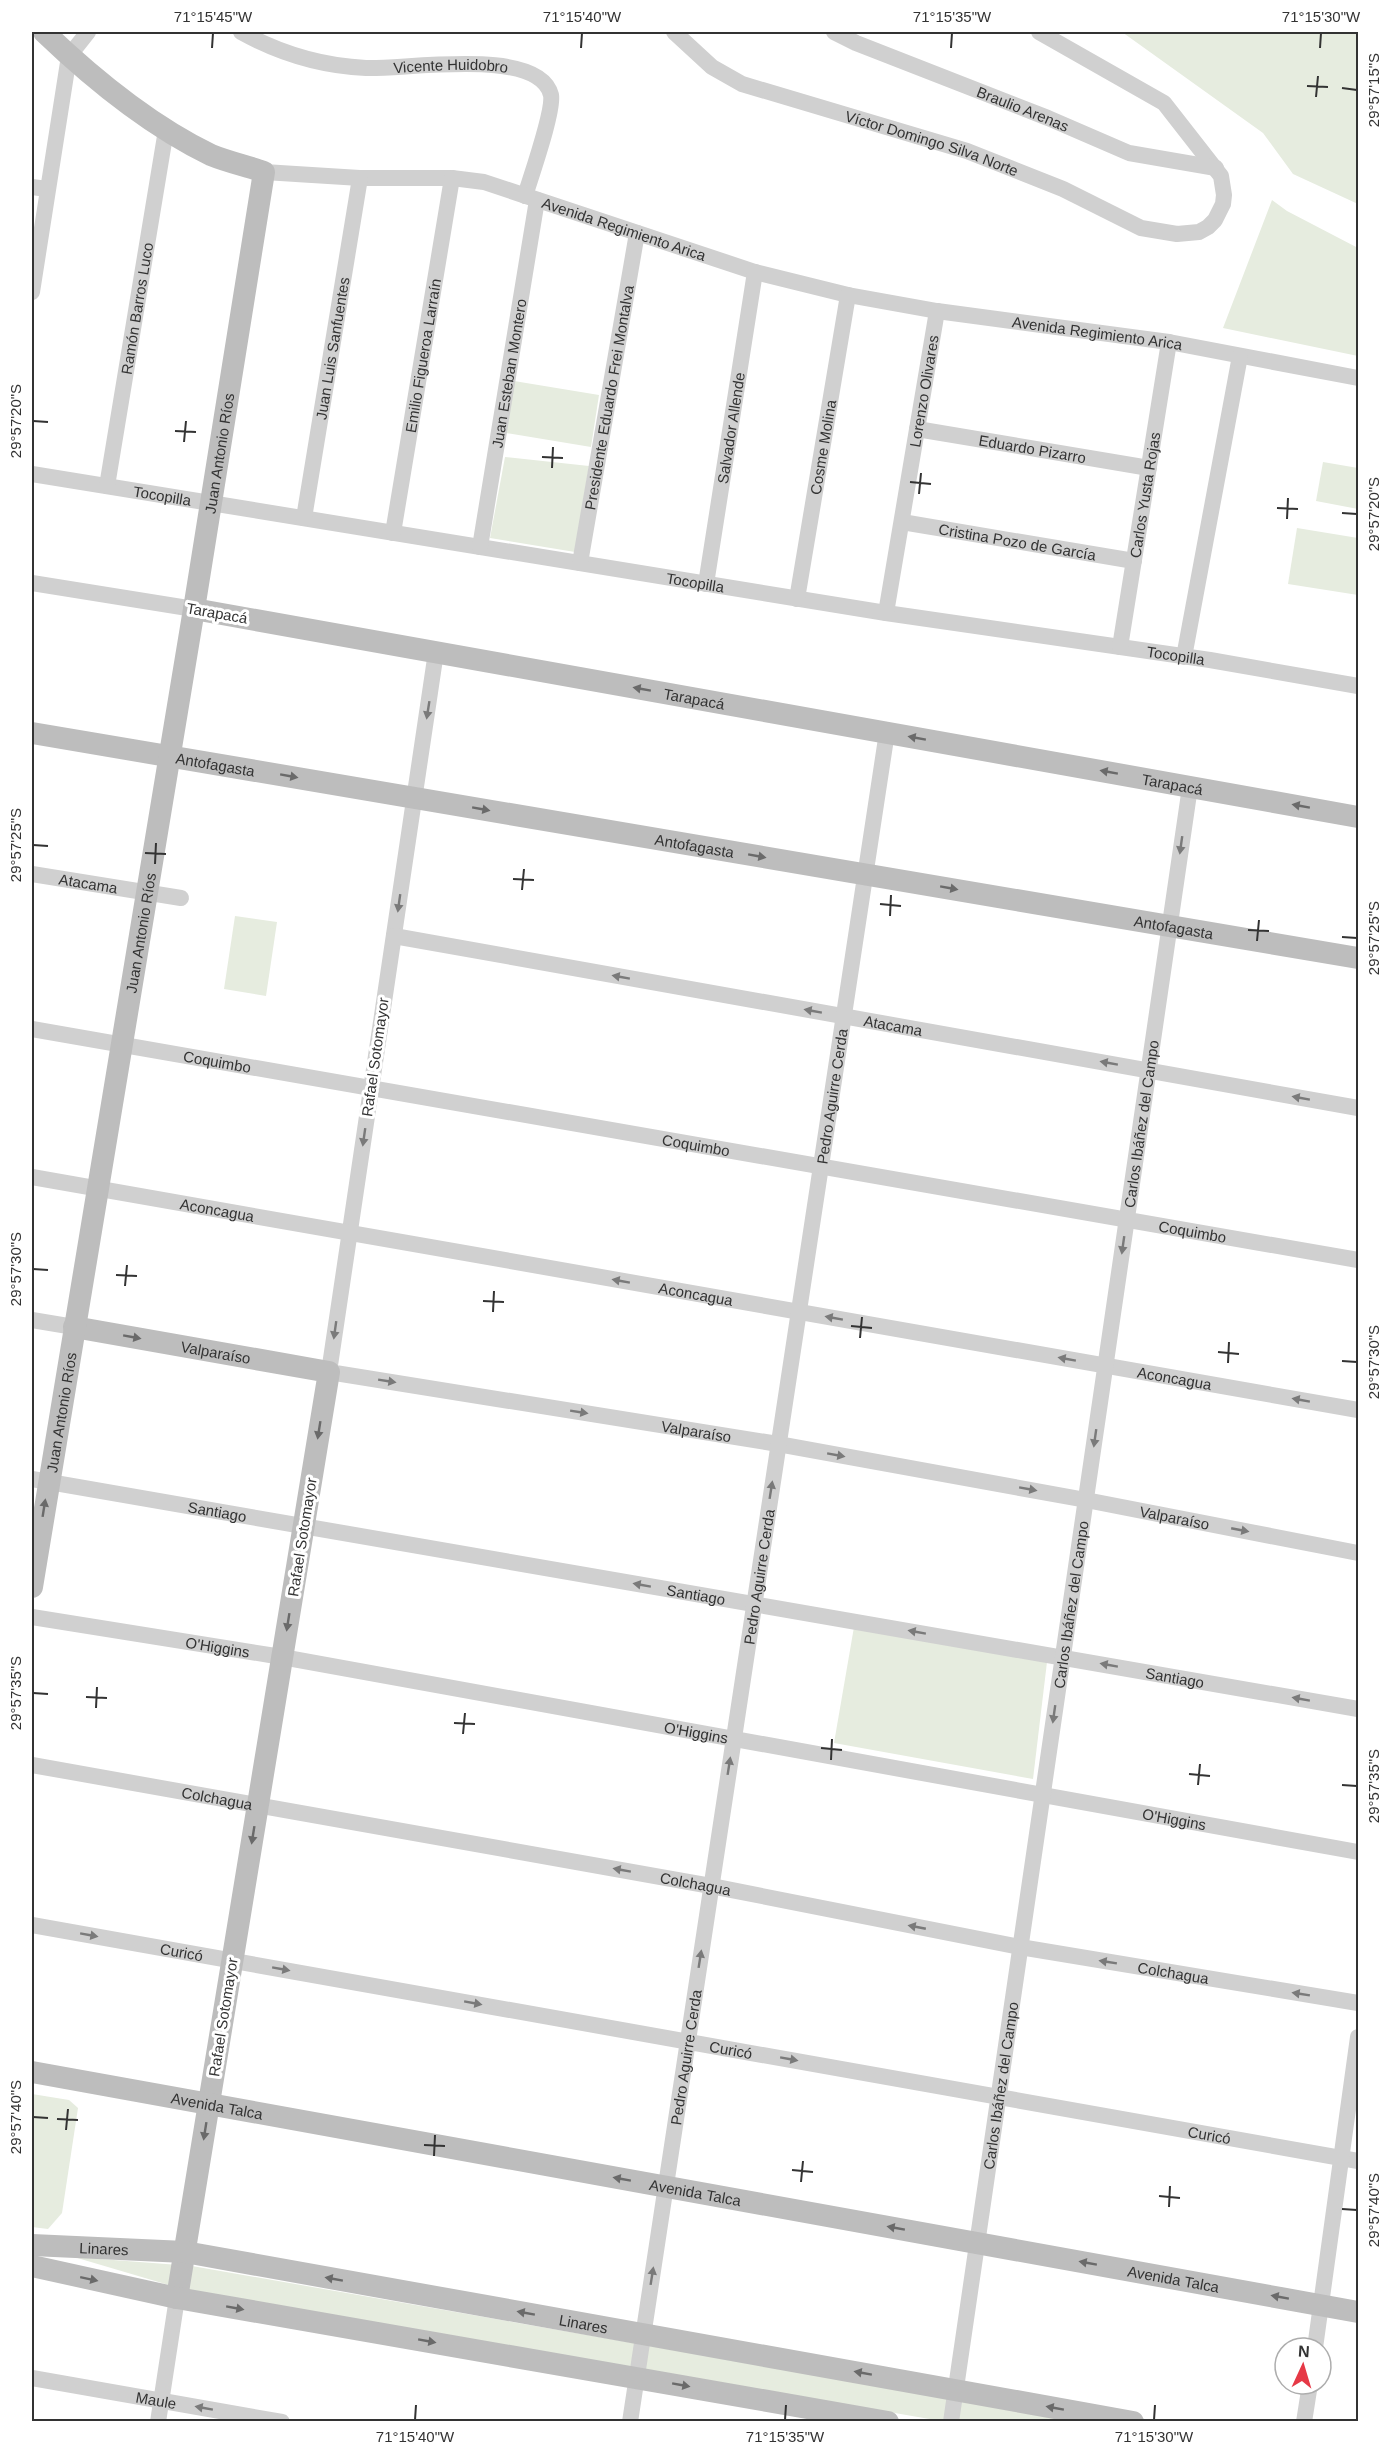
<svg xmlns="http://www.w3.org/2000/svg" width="1390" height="2453" font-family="Arial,sans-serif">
<rect width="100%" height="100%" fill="#fff"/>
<!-- green -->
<g fill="#e6ecdf">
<path d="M1122 32H1358V204L1293 174 1263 133Z"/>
<path d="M1272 200 1287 211 1358 248V356L1223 328Z"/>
<path d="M514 381 599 395 591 447 506 433Z"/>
<path d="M505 457 589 466 575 552 490 538Z"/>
<path d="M1323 462 1358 468V509L1316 501Z"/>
<path d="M1297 528 1358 538V595L1288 584Z"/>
<path d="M235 916 277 922 266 996 224 989Z"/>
<path d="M854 1627 1047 1662 1033 1779 834 1743Z"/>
<path d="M32 2094 69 2100 78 2108 62 2213 48 2229 32 2227Z"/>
<path d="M74 2257 192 2266 1080 2421H941L189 2291Z"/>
</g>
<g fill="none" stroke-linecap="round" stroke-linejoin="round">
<!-- street -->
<g stroke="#d0d0d0" stroke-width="16">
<path id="s1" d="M241 32C279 53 322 66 366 68 404 70 539 46 551 95 554 111 531 176 525 196"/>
<path id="s2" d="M674 32 712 67 742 84 967 151 1063 189 1141 228 1177 234 1199 232 1208 227 1215 220 1223 204 1224 195 1221 176 1164 103 1039 32"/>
<path id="s3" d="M834 32 856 43 1048 118 1129 153 1216 168"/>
<path id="s4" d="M264 172 360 178H452L484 182 755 272 848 295 937 311 1169 342 1358 378"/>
<path d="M32 187 47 189"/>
<path d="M32 292 69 56 88 32"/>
<path id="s5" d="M917 429 1149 468"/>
<path id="s6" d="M32 474 886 613 1210 660 1358 686"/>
<path id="s7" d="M107 486 166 130"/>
<path id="s8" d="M304 518 360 178"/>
<path id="s9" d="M902 522 1134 561"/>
<path id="s10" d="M393 533 452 178"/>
<path id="s11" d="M480 547 537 200"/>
<path id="s12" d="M580 563 637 233"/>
<path d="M32 583 194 609"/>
<path id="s13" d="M706 584 755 272"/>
<path id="s14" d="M797 599 848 295"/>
<path id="s15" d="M886 613 937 311"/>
<path id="s16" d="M1120 647 1169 342"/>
<path id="s17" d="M436 652 329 1372 778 1444 1086 1500 1358 1553"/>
<path d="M1184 657 1240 356"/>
<path id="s18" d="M32 874 181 898"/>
<path id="s19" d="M394 936 1358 1108"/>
<path id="s20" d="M32 1029 1358 1260"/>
<path id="s21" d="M32 1177 1358 1410"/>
<path d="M32 1320 74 1327"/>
<path id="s22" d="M32 1479 1358 1709"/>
<path id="s23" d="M32 1617 282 1657 1358 1852"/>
<path id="s24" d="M32 1765 711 1886 1020 1947 1358 2003"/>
<path id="s25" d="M32 1925 1358 2161"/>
<path d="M1315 2348 1358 2037"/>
<path id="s26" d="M32 2378 282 2422"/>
<path d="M158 2422 177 2298"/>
<path id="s27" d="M630 2422 887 732"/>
<path id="s28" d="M951 2422 1190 787"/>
<path d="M1304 2422 1310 2384"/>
</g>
<!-- secondary -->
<g stroke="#bdbdbd" stroke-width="22">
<path id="s29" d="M194 609 1358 817"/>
<path id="s30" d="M32 733 1358 958"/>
<path id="s31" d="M74 1327 329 1372 177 2298"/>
<path id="s32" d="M32 1587 194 609 264 172C247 166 228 162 211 155 151 126 92 78 44 32"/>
<path id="s33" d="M32 2072 1358 2312"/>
<path id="s34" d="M32 2245 185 2252 1133 2422"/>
<path d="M32 2266 177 2298 888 2422"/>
</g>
</g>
<!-- one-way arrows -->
<defs><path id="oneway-solid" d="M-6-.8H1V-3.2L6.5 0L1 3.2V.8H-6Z" transform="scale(1.5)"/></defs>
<g fill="#6a6a6a">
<use href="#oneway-solid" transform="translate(642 689) rotate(-170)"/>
<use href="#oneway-solid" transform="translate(917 738) rotate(-170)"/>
<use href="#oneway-solid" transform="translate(1109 772) rotate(-170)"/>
<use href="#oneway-solid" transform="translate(289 776) rotate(10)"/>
<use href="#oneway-solid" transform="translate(1301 806) rotate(-170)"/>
<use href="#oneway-solid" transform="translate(481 809) rotate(10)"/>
<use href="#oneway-solid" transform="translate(757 856) rotate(10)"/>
<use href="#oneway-solid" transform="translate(949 888) rotate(10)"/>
<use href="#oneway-solid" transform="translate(132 1337) rotate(10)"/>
<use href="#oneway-solid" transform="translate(319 1430) rotate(99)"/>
<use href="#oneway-solid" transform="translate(44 1508) rotate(-81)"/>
<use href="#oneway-solid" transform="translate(288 1622) rotate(99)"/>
<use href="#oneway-solid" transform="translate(253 1835) rotate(99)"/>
<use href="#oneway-solid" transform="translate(205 2131) rotate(99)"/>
<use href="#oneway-solid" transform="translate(622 2179) rotate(-170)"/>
<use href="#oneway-solid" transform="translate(896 2228) rotate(-170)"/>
<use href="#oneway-solid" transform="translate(1088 2263) rotate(-170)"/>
<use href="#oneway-solid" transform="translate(89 2279) rotate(12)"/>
<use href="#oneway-solid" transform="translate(334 2279) rotate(-170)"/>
<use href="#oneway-solid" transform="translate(1280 2297) rotate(-170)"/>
<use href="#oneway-solid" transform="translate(235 2308) rotate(10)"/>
<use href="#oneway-solid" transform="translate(526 2313) rotate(-170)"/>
<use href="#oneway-solid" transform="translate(427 2341) rotate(10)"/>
<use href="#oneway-solid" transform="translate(863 2373) rotate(-170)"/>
<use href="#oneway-solid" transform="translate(681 2385) rotate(10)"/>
<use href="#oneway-solid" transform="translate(1055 2408) rotate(-170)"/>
</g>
<g fill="#7a7a7a">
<use href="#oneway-solid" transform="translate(428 710) rotate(99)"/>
<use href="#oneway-solid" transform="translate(1181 845) rotate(98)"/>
<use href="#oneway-solid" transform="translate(399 903) rotate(98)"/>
<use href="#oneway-solid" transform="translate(621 977) rotate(-170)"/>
<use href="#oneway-solid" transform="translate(813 1011) rotate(-170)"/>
<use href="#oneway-solid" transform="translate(1109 1063) rotate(-170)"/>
<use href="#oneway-solid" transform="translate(1301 1098) rotate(-170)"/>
<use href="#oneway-solid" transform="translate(364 1137) rotate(98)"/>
<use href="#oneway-solid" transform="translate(1123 1245) rotate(98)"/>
<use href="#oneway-solid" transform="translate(621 1281) rotate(-170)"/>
<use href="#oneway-solid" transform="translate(834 1318) rotate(-170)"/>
<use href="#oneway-solid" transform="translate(335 1330) rotate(98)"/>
<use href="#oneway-solid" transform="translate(1067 1359) rotate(-170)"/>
<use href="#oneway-solid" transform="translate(387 1381) rotate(9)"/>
<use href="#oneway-solid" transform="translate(1301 1400) rotate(-170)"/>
<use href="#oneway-solid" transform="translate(579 1412) rotate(9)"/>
<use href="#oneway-solid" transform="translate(1095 1438) rotate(98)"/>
<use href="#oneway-solid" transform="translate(836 1455) rotate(10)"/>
<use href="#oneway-solid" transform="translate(1028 1489) rotate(10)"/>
<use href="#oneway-solid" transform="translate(771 1490) rotate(-81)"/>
<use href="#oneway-solid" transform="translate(1240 1530) rotate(11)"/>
<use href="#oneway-solid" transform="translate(642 1585) rotate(-170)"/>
<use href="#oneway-solid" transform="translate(917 1632) rotate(-170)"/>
<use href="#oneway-solid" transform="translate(1109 1665) rotate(-170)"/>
<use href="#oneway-solid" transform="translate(1301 1699) rotate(-170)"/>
<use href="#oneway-solid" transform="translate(1054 1714) rotate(98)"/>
<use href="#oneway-solid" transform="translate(729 1766) rotate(-81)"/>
<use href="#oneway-solid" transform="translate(622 1870) rotate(-170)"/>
<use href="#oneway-solid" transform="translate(917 1927) rotate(-169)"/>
<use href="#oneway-solid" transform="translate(89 1935) rotate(10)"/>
<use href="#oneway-solid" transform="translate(700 1959) rotate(-81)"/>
<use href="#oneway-solid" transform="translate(1108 1962) rotate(-171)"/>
<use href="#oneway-solid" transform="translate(281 1969) rotate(10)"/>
<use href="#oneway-solid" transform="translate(1301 1994) rotate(-171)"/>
<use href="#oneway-solid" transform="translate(473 2003) rotate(10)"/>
<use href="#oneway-solid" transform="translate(789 2059) rotate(10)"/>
<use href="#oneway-solid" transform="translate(652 2276) rotate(-81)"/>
<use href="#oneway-solid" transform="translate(204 2408) rotate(-170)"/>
</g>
<!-- ticks -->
<path fill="none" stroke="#333" stroke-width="2" d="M212 48 213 33M581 48 582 33M951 48 952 33M1320 48 1321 33M1307 86 1328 87M1342 88 1357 90M1316 97 1318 76M33 421 48 422M175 431 196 432M184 442 186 421M542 457 563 458M552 468 553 447M910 482 931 484M919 494 921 473M1277 508 1298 509M1342 513 1357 514M1287 519 1288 498M33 845 48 846M145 853 166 854M155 864 156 843M513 879 534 880M522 890 524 869M880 904 901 906M890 916 891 895M1248 930 1269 931M1342 937 1357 938M1257 941 1259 920M33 1269 48 1270M116 1275 137 1276M125 1286 127 1265M483 1301 504 1302M493 1312 494 1291M851 1326 872 1328M860 1338 862 1317M1218 1352 1239 1354M1342 1361 1357 1362M1228 1363 1229 1342M33 1693 48 1694M86 1697 107 1698M96 1708 97 1687M454 1723 475 1724M463 1734 465 1713M821 1748 842 1750M831 1760 832 1739M1189 1774 1210 1776M1198 1785 1200 1764M1342 1785 1357 1786M33 2117 48 2118M57 2119 78 2120M66 2130 68 2109M424 2145 445 2146M434 2156 435 2135M792 2170 813 2172M801 2182 803 2161M1159 2196 1180 2198M1169 2207 1170 2186M1342 2209 1357 2210M415 2420 416 2405M785 2420 786 2405M1154 2420 1155 2405"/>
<g text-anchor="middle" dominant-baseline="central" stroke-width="6" stroke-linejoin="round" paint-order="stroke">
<!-- street labels -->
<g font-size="15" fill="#333" stroke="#fff">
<text stroke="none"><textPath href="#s1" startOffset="216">Vicente Huidobro</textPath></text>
<text stroke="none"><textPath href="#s3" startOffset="204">Braulio Arenas</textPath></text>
<text stroke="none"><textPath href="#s2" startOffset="285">Víctor Domingo Silva Norte</textPath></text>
<text stroke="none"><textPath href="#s4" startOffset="368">Avenida Regimiento Arica</textPath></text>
<text stroke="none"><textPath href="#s7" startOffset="180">Ramón Barros Luco</textPath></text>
<text stroke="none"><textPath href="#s4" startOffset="854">Avenida Regimiento Arica</textPath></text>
<text stroke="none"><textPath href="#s8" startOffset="172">Juan Luis Sanfuentes</textPath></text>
<text stroke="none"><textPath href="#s10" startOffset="180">Emilio Figueroa Larraín</textPath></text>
<text stroke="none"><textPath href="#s11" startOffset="176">Juan Esteban Montero</textPath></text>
<text stroke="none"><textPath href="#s15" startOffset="225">Lorenzo Olivares</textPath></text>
<text stroke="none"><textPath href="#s12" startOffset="168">Presidente Eduardo Frei Montalva</textPath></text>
<text stroke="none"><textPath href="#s13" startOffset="158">Salvador Allende</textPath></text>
<text stroke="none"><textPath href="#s14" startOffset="154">Cosme Molina</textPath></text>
<text stroke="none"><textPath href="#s5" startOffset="117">Eduardo Pizarro</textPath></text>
<text stroke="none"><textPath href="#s32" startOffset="1149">Juan Antonio Ríos</textPath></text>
<text stroke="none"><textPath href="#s16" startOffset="154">Carlos Yusta Rojas</textPath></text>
<text stroke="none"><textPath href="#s6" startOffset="132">Tocopilla</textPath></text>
<text stroke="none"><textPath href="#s9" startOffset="117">Cristina Pozo de García</textPath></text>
<text stroke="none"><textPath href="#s6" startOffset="672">Tocopilla</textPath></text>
<text transform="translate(217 613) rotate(10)">Tarapacá</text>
<text stroke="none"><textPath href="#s6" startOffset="1158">Tocopilla</textPath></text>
<text stroke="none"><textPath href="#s29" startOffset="508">Tarapacá</textPath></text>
<text stroke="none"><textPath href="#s30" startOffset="186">Antofagasta</textPath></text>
<text stroke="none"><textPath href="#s29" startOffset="994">Tarapacá</textPath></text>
<text stroke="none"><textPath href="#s30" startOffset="672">Antofagasta</textPath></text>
<text stroke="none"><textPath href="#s18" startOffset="57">Atacama</textPath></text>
<text stroke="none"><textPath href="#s30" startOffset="1158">Antofagasta</textPath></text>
<text stroke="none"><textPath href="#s32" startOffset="663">Juan Antonio Ríos</textPath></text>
<text stroke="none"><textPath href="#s19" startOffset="507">Atacama</textPath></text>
<text transform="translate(375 1057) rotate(-82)">Rafael Sotomayor</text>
<text stroke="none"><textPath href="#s20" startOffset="188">Coquimbo</textPath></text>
<text stroke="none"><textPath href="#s27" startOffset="1341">Pedro Aguirre Cerda</textPath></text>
<text stroke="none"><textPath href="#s28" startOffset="1312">Carlos Ibáñez del Campo</textPath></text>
<text stroke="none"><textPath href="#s20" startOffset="674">Coquimbo</textPath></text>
<text stroke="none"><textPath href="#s21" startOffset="188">Aconcagua</textPath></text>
<text stroke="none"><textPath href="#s20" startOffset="1178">Coquimbo</textPath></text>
<text stroke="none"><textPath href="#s21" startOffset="674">Aconcagua</textPath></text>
<text stroke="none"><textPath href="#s31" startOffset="144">Valparaíso</textPath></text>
<text stroke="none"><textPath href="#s21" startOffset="1160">Aconcagua</textPath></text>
<text stroke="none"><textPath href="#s32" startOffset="177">Juan Antonio Ríos</textPath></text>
<text stroke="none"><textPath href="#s17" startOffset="1100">Valparaíso</textPath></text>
<text stroke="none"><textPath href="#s22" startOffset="188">Santiago</textPath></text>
<text stroke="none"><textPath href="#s17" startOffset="1586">Valparaíso</textPath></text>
<text transform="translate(302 1537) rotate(-81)">Rafael Sotomayor</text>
<text stroke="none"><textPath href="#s27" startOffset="855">Pedro Aguirre Cerda</textPath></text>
<text stroke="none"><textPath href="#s22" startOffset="674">Santiago</textPath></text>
<text stroke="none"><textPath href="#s28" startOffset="826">Carlos Ibáñez del Campo</textPath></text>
<text stroke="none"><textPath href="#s23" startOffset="188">O'Higgins</textPath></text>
<text stroke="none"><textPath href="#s22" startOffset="1160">Santiago</textPath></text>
<text stroke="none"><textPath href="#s23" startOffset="674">O'Higgins</textPath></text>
<text stroke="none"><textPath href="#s24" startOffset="188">Colchagua</textPath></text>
<text stroke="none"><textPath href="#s23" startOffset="1160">O'Higgins</textPath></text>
<text stroke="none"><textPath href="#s24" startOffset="674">Colchagua</textPath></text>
<text stroke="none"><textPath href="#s25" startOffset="152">Curicó</textPath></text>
<text stroke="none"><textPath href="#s24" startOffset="1160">Colchagua</textPath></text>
<text transform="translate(223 2017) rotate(-81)">Rafael Sotomayor</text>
<text stroke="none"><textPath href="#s25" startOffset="710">Curicó</textPath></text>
<text stroke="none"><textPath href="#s27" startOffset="369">Pedro Aguirre Cerda</textPath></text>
<text stroke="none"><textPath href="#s28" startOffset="340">Carlos Ibáñez del Campo</textPath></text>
<text stroke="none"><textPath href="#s33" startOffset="188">Avenida Talca</textPath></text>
<text stroke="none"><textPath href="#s25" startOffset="1196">Curicó</textPath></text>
<text stroke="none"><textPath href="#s33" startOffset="674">Avenida Talca</textPath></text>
<text stroke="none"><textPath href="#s34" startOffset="72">Linares</textPath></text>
<text stroke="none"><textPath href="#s33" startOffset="1160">Avenida Talca</textPath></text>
<text stroke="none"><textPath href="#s34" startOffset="558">Linares</textPath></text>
<text stroke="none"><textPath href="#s26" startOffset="126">Maule</textPath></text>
</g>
</g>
<!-- border -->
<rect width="1390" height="2453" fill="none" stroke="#ffffff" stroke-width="66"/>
<!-- north arrow -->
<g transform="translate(1303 2366) rotate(4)"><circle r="28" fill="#ffffff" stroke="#adadad" stroke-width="1.5"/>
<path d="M0-4.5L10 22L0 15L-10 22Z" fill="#e63946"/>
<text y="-9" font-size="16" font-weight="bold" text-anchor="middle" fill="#333333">N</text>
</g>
<rect x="33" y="33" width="1324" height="2387" fill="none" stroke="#333" stroke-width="2"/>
<g font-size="15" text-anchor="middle" fill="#333">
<text x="213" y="22">71°15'45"W</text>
<text x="582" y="22">71°15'40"W</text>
<text x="952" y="22">71°15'35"W</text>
<text x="1321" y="22">71°15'30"W</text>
<text transform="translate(1374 90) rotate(-90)" y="5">29°57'15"S</text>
<text transform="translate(16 421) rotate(-90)" y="5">29°57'20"S</text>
<text transform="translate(1374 514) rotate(-90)" y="5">29°57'20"S</text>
<text transform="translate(16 845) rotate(-90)" y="5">29°57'25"S</text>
<text transform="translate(1374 938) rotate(-90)" y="5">29°57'25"S</text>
<text transform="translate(16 1269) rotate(-90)" y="5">29°57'30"S</text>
<text transform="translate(1374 1362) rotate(-90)" y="5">29°57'30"S</text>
<text transform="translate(16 1693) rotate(-90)" y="5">29°57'35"S</text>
<text transform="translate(1374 1786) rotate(-90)" y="5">29°57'35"S</text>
<text transform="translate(16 2117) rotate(-90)" y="5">29°57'40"S</text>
<text transform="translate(1374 2210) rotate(-90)" y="5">29°57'40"S</text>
<text x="415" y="2442">71°15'40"W</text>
<text x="785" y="2442">71°15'35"W</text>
<text x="1154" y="2442">71°15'30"W</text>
</g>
</svg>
